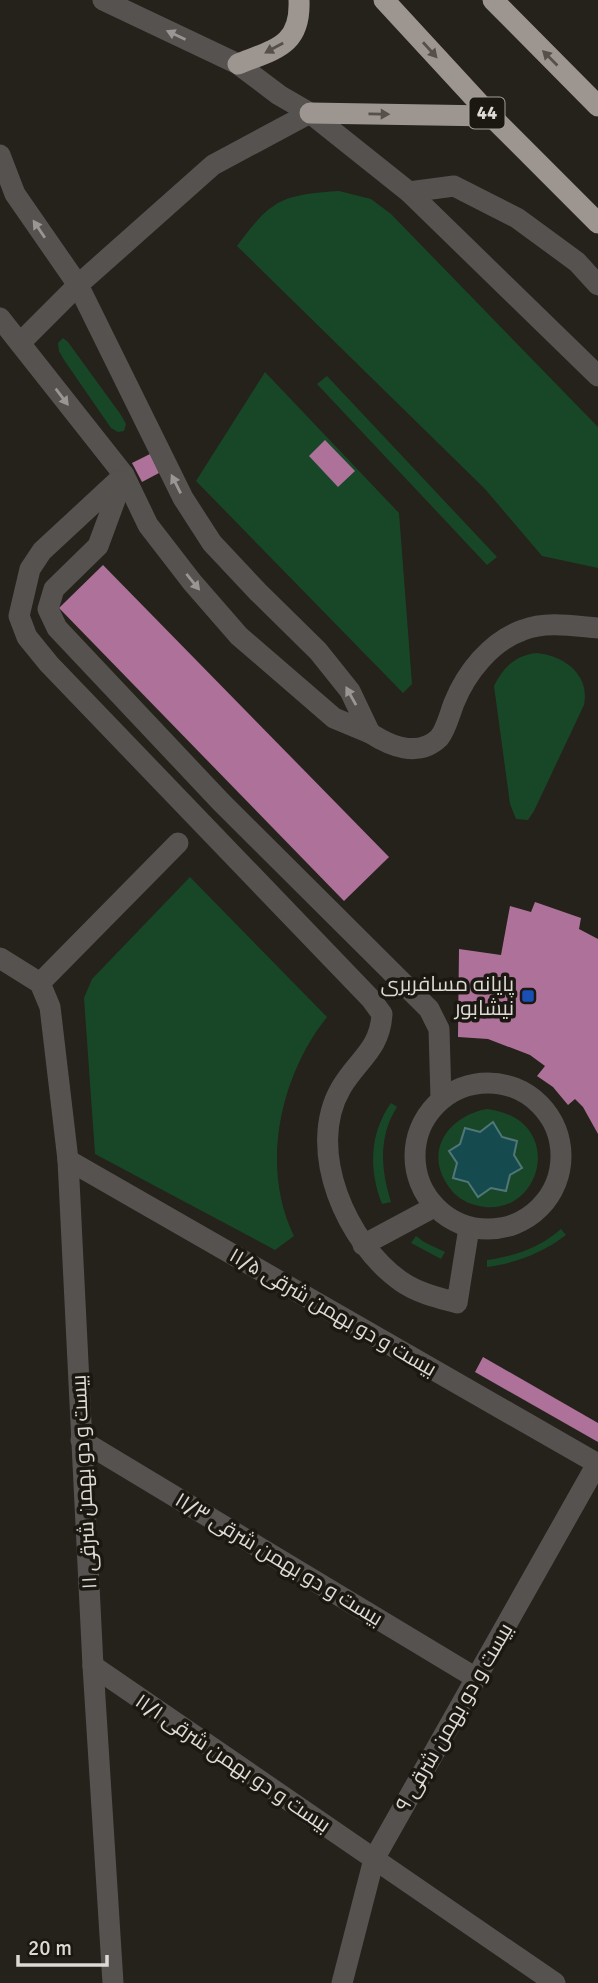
<svg xmlns="http://www.w3.org/2000/svg" width="598" height="1983" font-family="Signika,Cairo,sans-serif">
<rect width="100%" height="100%" fill="#25211b"/>
<!-- green -->
<g fill="#184727">
<path d="M339 191 371 199 391 214 598 427V568L542 556 485 489 237 246C272 199 281 195 339 191Z"/>
<path d="M63 338 68 342 121 415 126 424 124 431 118 432 111 428 64 360 59 351 58 343Z"/>
<path d="M265 372 399 513 412 684 403 693 196 481Z"/>
<path d="M327 376 497 557 487 565 317 384Z"/>
<path d="M537 653C564 656 590 674 584 705L534 811 528 820 516 819 510 804 494 686C503 667 516 655 537 653Z"/>
<path d="M190 877 327 1017C280 1076 260 1167 294 1236L275 1250 95 1154 84 998 92 979Z"/>
<path d="M391 1103 397 1107C378 1137 381 1169 391 1202L382 1204C369 1170 369 1134 391 1103Z"/>
<path d="M487 1109C570 1119 541 1224 475 1205 464 1202 455 1196 449 1187 423 1152 448 1116 487 1109Z"/>
<path d="M561 1229 566 1235C542 1253 517 1263 487 1267V1260C515 1256 539 1248 561 1229Z"/>
<path d="M416 1236 424 1242 445 1252 441 1259 411 1243Z"/>
</g>
<!-- water -->
<path fill="#154b4e" stroke="#517677" stroke-width="2" d="M493 1122 502 1137 517 1141 514 1155 522 1168 510 1175 506 1191 491 1188 478 1197 468 1182 453 1178 457 1163 449 1151 460 1144 465 1128 480 1132Z"/>
<!-- building -->
<g fill="#ae729a">
<path d="M325 440 355 471 338 487 309 456Z"/>
<path d="M150 454 159 473 142 482 132 463Z"/>
<path d="M103 565 389 857 344 901 59 608Z"/>
<path d="M535 902 581 918 579 929 598 939V1134L583 1107 575 1099 568 1105 553 1087 537 1076 545 1066 530 1055 488 1039 458 1037 459 949 501 955 510 906 531 912Z"/>
<path d="M483 1357 598 1423V1442L475 1372Z"/>
</g>
<g fill="none" stroke-linecap="round" stroke-linejoin="round">
<!-- minor -->
<g stroke="#555250" stroke-width="21">
<path d="M103 0 238 64 279 95 310 113 409 192 598 376"/>
<path d="M0 155 15 194 78 285 183 498 212 543 258 592 318 651 350 691 370 733 334 718 239 636 192 582 148 525 124 475 0 318"/>
<path d="M409 192 454 186 517 218 577 262 598 285"/>
<path d="M20 343 78 285 213 165 310 113"/>
<path d="M124 475 42 551 30 569 19 616 27 637 49 664 371 999 382 1014C380 1050 357 1060 341 1088 305 1150 347 1244 402 1282 418 1293 439 1298 457 1303L469 1228"/>
<path d="M122 481 98 546 54 589 48 609 57 628 221 802 429 1009 439 1029 441 1099"/>
<path d="M370 733C390 746 418 758 439 738 446 730 450 713 454 703 466 673 491 641 523 630 546 621 574 626 598 628"/>
<path d="M0 958 40 983"/>
<path d="M40 983 50 1007 68 1160 93 1666 113 1983"/>
<path d="M40 983 178 843"/>
<circle cx="488" cy="1156" r="73"/>
<path d="M68 1160 598 1464"/>
<path d="M363 1245 434 1207"/>
<path d="M81 1440 476 1678"/>
<path d="M93 1666 555 1983"/>
<path d="M342 1983 374 1859 597 1464"/>
</g>
<!-- highway -->
<g stroke="#9d958f" stroke-width="21">
<path d="M384 0 491 116 598 223"/>
<path d="M493 0 598 106"/>
<path d="M238 64C275 49 301 46 299 0"/>
<path d="M310 113 491 116"/>
</g>
</g>
<!-- one-way arrows -->
<defs><path id="oneway-solid" d="M-6-.8H1V-3.2L6.5 0L1 3.2V.8H-6Z" transform="scale(1.75)"/></defs>
<g fill="#999693">
<use href="#oneway-solid" transform="translate(176 35) rotate(-155)"/>
<use href="#oneway-solid" transform="translate(39 229) rotate(-124)"/>
<use href="#oneway-solid" transform="translate(62 397) rotate(53)"/>
<use href="#oneway-solid" transform="translate(176 484) rotate(-117)"/>
<use href="#oneway-solid" transform="translate(193 582) rotate(51)"/>
<use href="#oneway-solid" transform="translate(351 696) rotate(-119)"/>
</g>
<g fill="#56504a">
<use href="#oneway-solid" transform="translate(274 48) rotate(151)"/>
<use href="#oneway-solid" transform="translate(430 50) rotate(48)"/>
<use href="#oneway-solid" transform="translate(550 58) rotate(-135)"/>
<use href="#oneway-solid" transform="translate(379 114) rotate(1)"/>
</g>
<!-- markers -->
<rect fill="#1a4fb4" stroke="#1b1711" stroke-width="2.5" x="521" y="989" width="14" height="14" rx="3.5"/>
<g text-anchor="middle" dominant-baseline="central" stroke-width="7" stroke-linejoin="round" paint-order="stroke">
<!-- shield labels -->
<rect fill="#1b1711" stroke="#a3a09b" stroke-width="2" x="469.5" y="97.5" width="35" height="31" rx="5"/>
<g font-size="19" font-weight="bold" fill="#dddad6">
<text x="487" y="113">44</text>
</g>
<!-- poi labels -->
<g font-size="21" fill="#dddad6" stroke="#1b1711" text-anchor="end">
<text x="514" y="984">پایانه مسافربری<tspan x="514" dy="24">نیشابور</tspan></text>
</g>
<!-- street labels -->
<g font-size="21" fill="#dddad6" stroke="#1b1711">
<text transform="translate(333 1312) rotate(30)">بیست و دو بهمن شرقی ۱۱/۵</text>
<text transform="translate(84 1482) rotate(-93)">بیست و دو بهمن شرقی ۱۱</text>
<text transform="translate(279 1559) rotate(31)">بیست و دو بهمن شرقی ۱۱/۳</text>
<text transform="translate(454 1717) rotate(-60)">بیست و دو بهمن شرقی ۹</text>
<text transform="translate(233 1763) rotate(34)">بیست و دو بهمن شرقی ۱۱/۱</text>
</g>
</g>
<!-- scale -->
<path d="M18 1955v10h89v-10" fill="none" stroke="#dddad6" stroke-width="3.5"/>
<text x="28" y="1955" font-size="21" fill="#dddad6" stroke="#1b1711" stroke-width="5" paint-order="stroke">20 m</text>
</svg>
